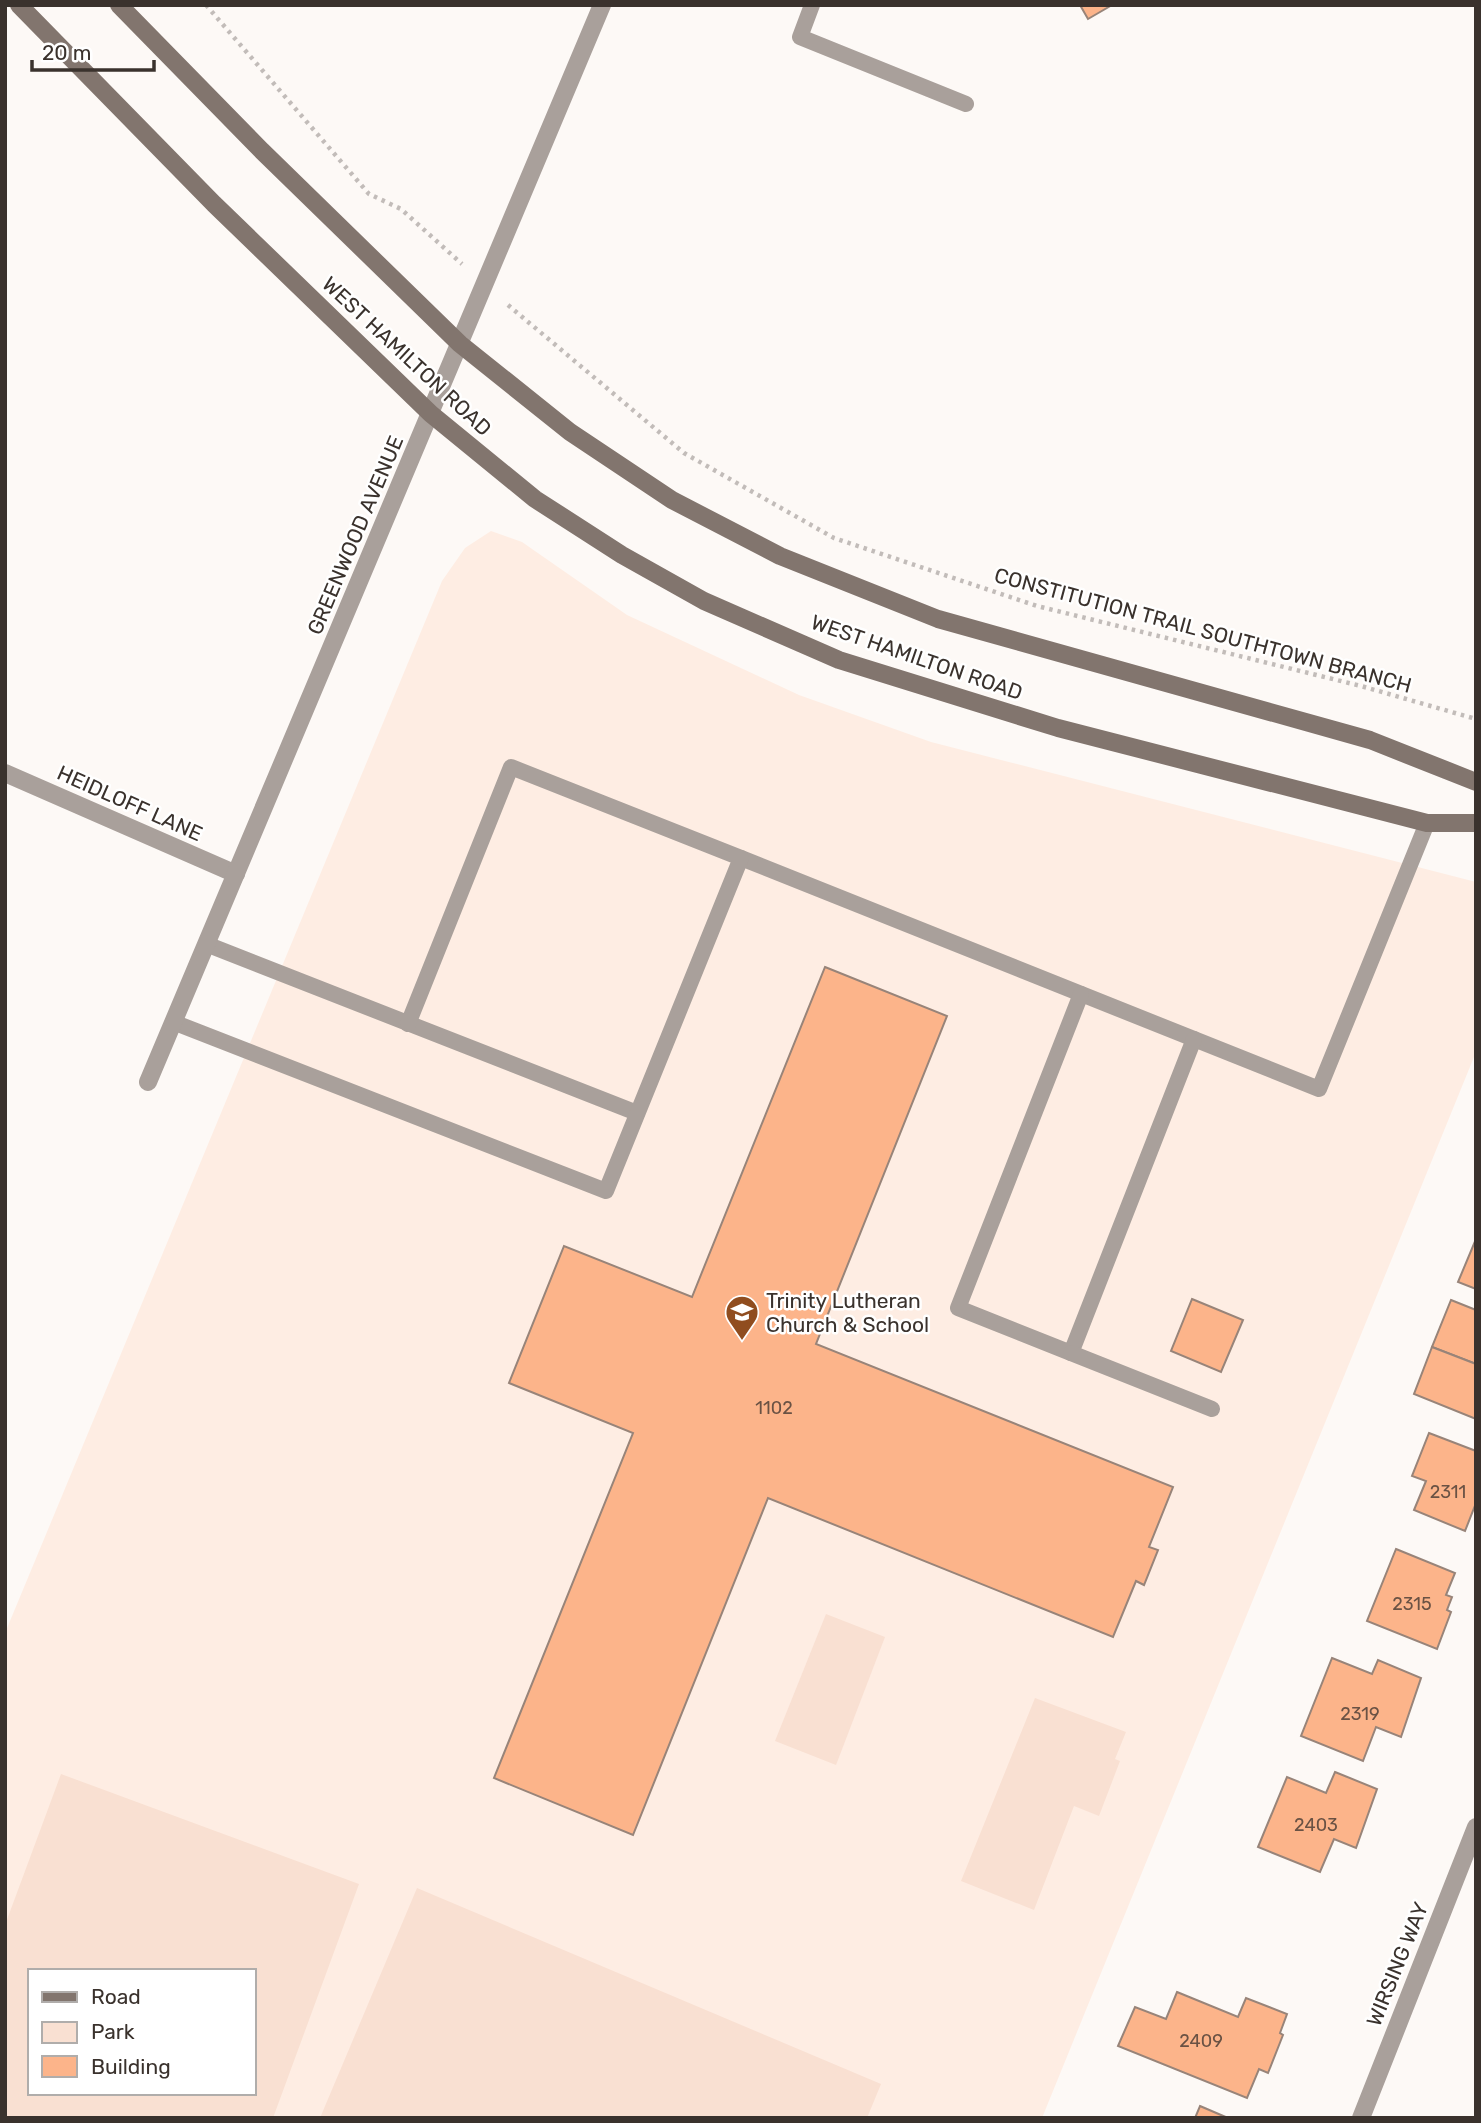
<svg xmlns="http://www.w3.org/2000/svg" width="1481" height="2123" font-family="Rubik,sans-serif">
<rect width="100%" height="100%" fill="#fdf9f6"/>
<!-- built -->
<path fill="#feede3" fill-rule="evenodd" d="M491 531 522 542 627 615 799 695 931 742 1476 882V1052L1042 2118H5V1633L442 581 465 548ZM30 1971H254V2093H30Z"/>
<!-- green -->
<g fill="#f9e0d2" fill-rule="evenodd">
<path d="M826 1614 885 1637 836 1765 775 1741Z"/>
<path d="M1035 1698 1126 1732 1115 1759 1120 1761 1099 1816 1074 1806 1034 1910 961 1881Z"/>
<path d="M61 1774 359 1884 273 2118H5V1925ZM30 1971H254V2093H30Z"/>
<path d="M417 1888 881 2084 867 2118H320Z"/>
</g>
<!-- building -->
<g fill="#fcb48a" stroke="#988479" stroke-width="2">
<path d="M1080 5H1112L1088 19Z"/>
<path d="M825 967 947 1016 816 1344 1173 1487 1149 1547 1158 1550 1144 1585 1136 1581 1113 1637 768 1498 633 1835 494 1778 633 1433 509 1383 564 1246 692 1297Z"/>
<path d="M1476 1239V1289L1458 1282Z"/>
<path d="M1192 1299 1243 1320 1221 1372 1171 1351Z"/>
<path d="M1451 1300 1476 1310V1364L1432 1347Z"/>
<path d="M1432 1347 1476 1364V1419L1414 1394Z"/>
<path d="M1429 1433 1476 1451V1503L1465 1531 1414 1510 1426 1481 1412 1476Z"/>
<path d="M1396 1549 1455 1573 1446 1595 1452 1597 1447 1610 1451 1612 1437 1649 1367 1621Z"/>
<path d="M1332 1658 1372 1674 1378 1660 1421 1678 1401 1737 1376 1727 1363 1761 1301 1736Z"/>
<path d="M1335 1772 1377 1789 1356 1848 1334 1839 1320 1872 1258 1847 1287 1777 1326 1793Z"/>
<path d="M1177 1992 1238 2017 1246 1998 1287 2014 1280 2033 1283 2035 1268 2073 1259 2069 1247 2098 1118 2046 1135 2007 1166 2019Z"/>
<path d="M1200 2106 1228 2118H1195Z"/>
</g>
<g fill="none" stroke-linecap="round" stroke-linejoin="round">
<!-- path -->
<g stroke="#c2bcb9" stroke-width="4.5" stroke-dasharray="3.5 5" stroke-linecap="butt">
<path d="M206 5 369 194 401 209 462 264"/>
<path d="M508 305 684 453 834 538 1037 606 1361 686 1476 719"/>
</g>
<!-- service -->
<g stroke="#a9a09b" stroke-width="16">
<path d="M812 5 800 37 966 104"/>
<path d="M741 858 1319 1089 1427 823"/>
<path d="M206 944 637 1113"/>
<path d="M1081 994 958 1308 1071 1353 1194 1039"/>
<path d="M173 1022 606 1191 741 858 511 767 408 1024"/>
<path d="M1071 1353 1212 1409"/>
</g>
<!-- minor -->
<g stroke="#a9a09b" stroke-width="18">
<path d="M5 773 236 874"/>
<path d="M148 1082 602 5"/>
<path d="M1361 2118 1476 1827"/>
</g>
<!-- secondary -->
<g stroke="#82756e" stroke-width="18">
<path d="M19 5 214 204 431 414 535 499 622 555 704 601 839 660 1058 728 1427 823H1476"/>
<path d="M119 5 262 151 460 344 570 432 672 500 780 556 938 619 1370 740 1476 782"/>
</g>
</g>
<!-- icons -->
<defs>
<symbol id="school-pin" viewBox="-11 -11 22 30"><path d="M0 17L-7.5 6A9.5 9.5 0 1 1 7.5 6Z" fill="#904d1f" stroke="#fff"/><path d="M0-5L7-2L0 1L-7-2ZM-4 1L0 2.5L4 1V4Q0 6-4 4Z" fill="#fff"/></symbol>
</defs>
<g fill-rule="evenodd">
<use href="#school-pin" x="723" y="1293" width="38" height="52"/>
</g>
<g text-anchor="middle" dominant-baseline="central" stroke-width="5" stroke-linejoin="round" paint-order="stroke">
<!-- number labels -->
<g font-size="18" fill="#6a5244">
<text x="774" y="1408">1102</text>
<text x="1448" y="1492">2311</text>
<text x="1412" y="1604">2315</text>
<text x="1360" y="1714">2319</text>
<text x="1316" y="1825">2403</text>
<text x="1201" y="2041">2409</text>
</g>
<!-- street labels -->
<g font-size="21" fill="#3a322d" stroke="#fff">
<text transform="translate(407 356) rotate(43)">WEST HAMILTON ROAD</text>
<text transform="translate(355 535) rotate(-67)">GREENWOOD AVENUE</text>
<text transform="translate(1203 630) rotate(15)">CONSTITUTION TRAIL SOUTHTOWN BRANCH</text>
<text transform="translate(917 657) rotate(19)">WEST HAMILTON ROAD</text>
<text transform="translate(130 803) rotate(24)">HEIDLOFF LANE</text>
<text transform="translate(1397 1964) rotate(-68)">WIRSING WAY</text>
</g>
<!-- poi labels -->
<g font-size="21" fill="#3a322d" stroke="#fff" text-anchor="start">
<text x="766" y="1300">Trinity Lutheran<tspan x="766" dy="24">Church &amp; School</tspan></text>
</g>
</g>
<!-- border -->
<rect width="1481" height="2123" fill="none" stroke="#3a322d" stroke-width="14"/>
<!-- legend -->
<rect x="28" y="1969" width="228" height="126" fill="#ffffff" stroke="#b0adab" stroke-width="2"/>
<rect x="42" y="1992" width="35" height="10" fill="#82756e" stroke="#b0adab" stroke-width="2"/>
<text x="91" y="2004" font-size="21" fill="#3a322d">Road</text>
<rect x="42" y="2022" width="35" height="21" fill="#f9e0d2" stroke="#b0adab" stroke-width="2"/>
<text x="91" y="2039" font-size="21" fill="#3a322d">Park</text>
<rect x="42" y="2056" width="35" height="21" fill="#fcb48a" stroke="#b0adab" stroke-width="2"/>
<text x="91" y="2074" font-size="21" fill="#3a322d">Building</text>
<!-- scale -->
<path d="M32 60v10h122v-10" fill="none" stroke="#3a322d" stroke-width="3.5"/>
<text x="42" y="60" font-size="21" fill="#3a322d" stroke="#ffffff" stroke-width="5" paint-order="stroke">20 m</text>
</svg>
